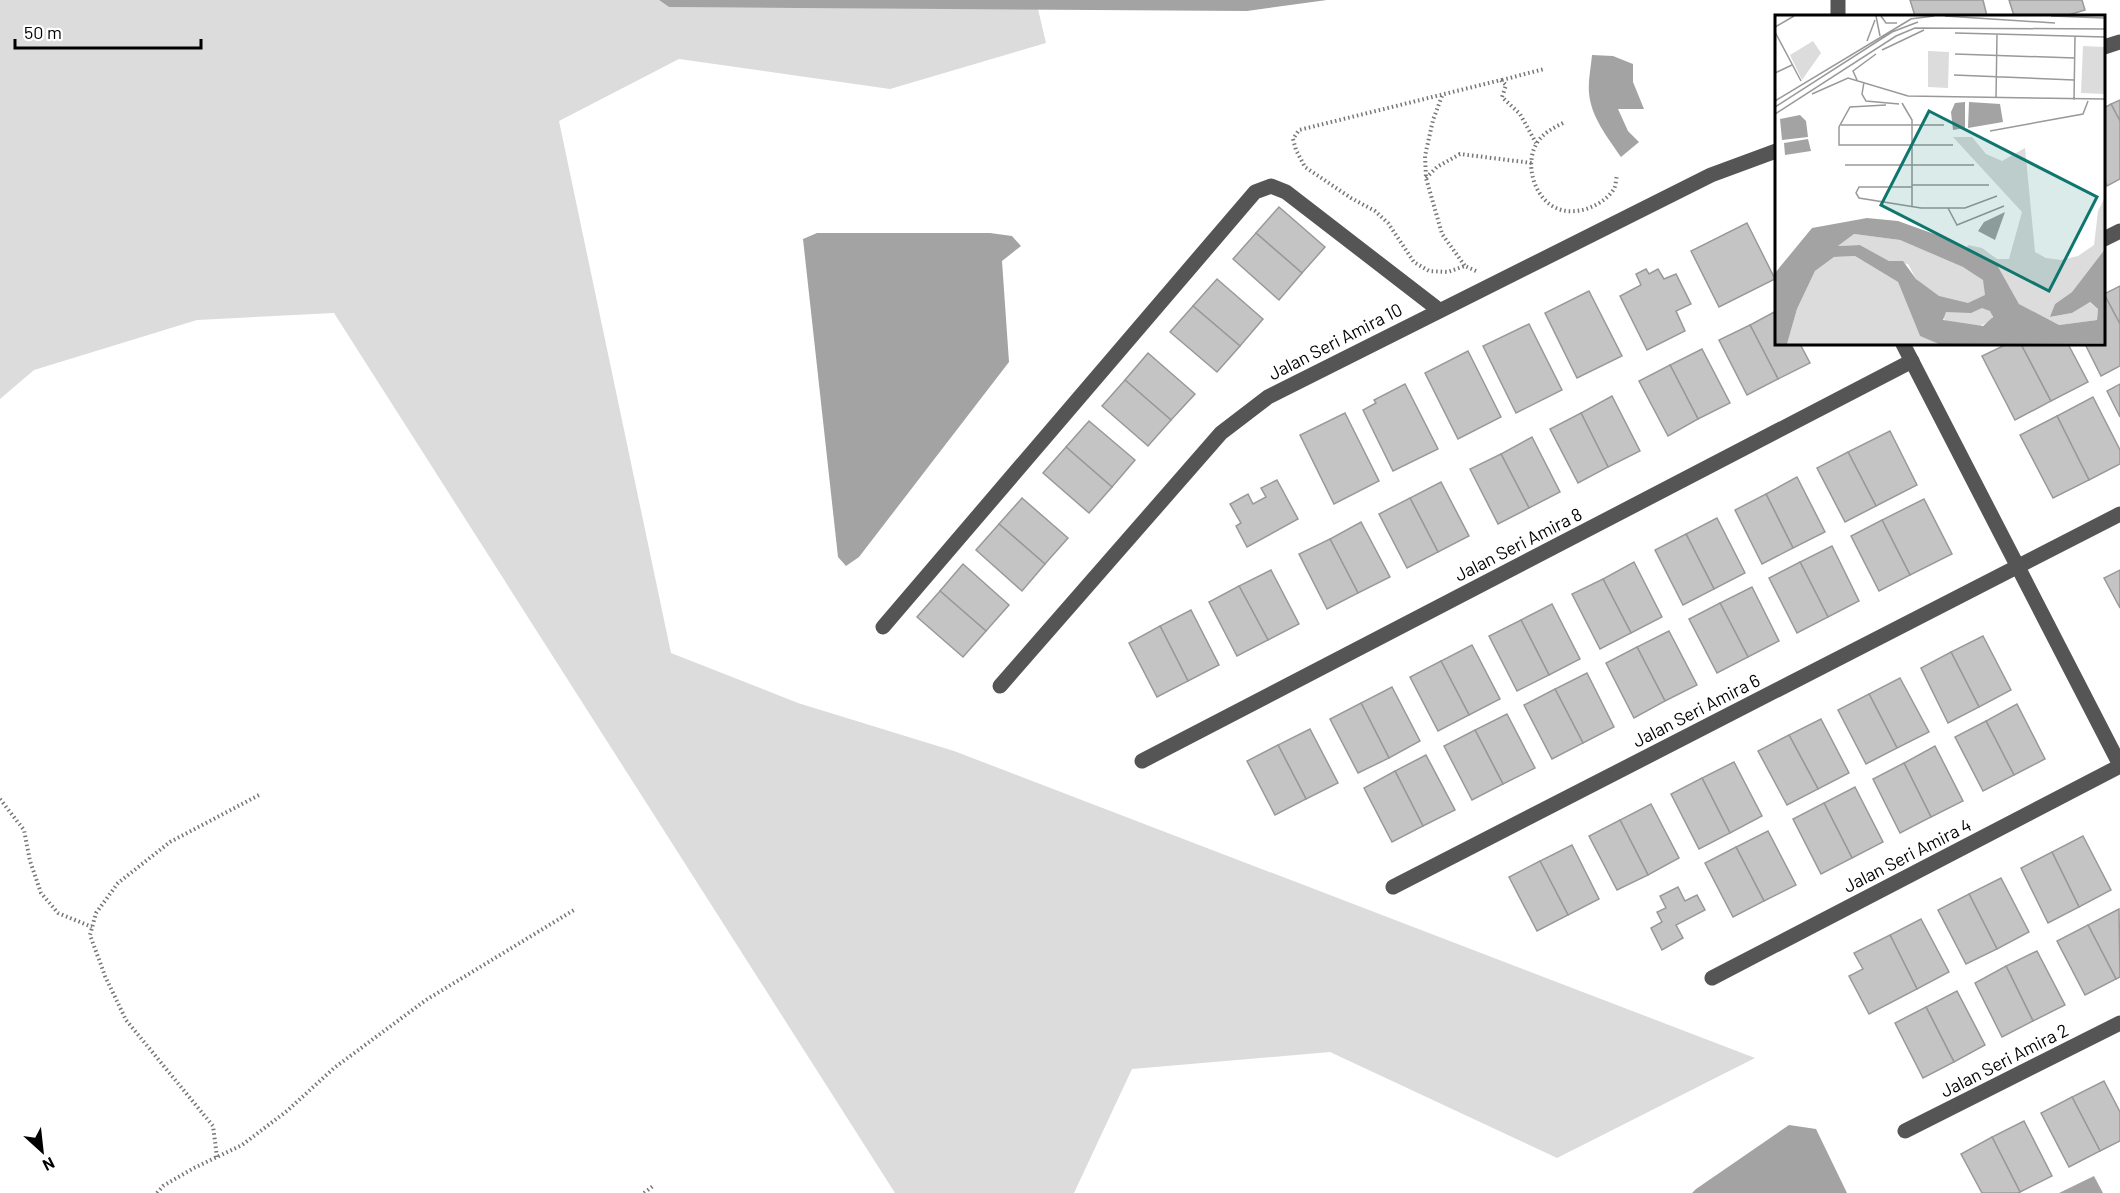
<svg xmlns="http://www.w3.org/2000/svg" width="2120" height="1193" font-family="Barlow,sans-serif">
<rect width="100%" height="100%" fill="#fff"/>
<!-- green -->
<path fill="#dcdcdc" d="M0 0H659L669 7 1038 9 1046 43 890 89 679 59 559 121 671 653 798 703 954 751 1755 1058 1557 1158 1330 1052 1132 1069 1074 1193H895L334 313 197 320 34 370 0 399Z"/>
<!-- water -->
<g fill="#a3a3a3">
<path d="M659 0H1327L1247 11 669 7Z"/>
<path d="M1592 55 1613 56 1633 64V82L1644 109H1618L1628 131 1639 142 1621 157C1608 138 1591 117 1589 93 1588 81 1591 67 1592 55Z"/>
<path d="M817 233H990L1012 236 1021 246 1002 261 1009 362 859 557 846 566 838 557 803 239Z"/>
<path d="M1789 1125 1816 1129 1847 1193H1692L1696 1189Z"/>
<path d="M2094 1176 2103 1193H2059Z"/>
</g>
<!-- building -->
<g fill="#c4c4c4" stroke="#999" stroke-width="1.5">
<path d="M1910 0H1983L1987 16H1915Z"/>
<path d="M2009 0H2082L2085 10 2065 16H2014Z"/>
<path d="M2120 100V121L2111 104Z"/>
<path d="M2111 104 2120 121V179L2107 186 2104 178V108Z"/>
<path d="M1279 207 1325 247 1302 273 1256 233Z"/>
<path d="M1747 223 1775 279 1719 307 1691 251Z"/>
<path d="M1256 233 1302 273 1279 300 1233 259Z"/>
<path d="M1646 269 1649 274 1658 269 1664 279 1676 274 1691 304 1676 311 1685 331 1647 350 1620 296 1641 285 1636 274Z"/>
<path d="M1217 279 1263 319 1240 346 1193 306Z"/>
<path d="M2120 286V324L2104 294Z"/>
<path d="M1589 291 1622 356 1577 378 1545 313Z"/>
<path d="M2104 294 2120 324V366L2101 376 2085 344H2104Z"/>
<path d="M1193 306 1240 346 1217 372 1170 332Z"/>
<path d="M1776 311V344H1800L1810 363 1778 379 1750 325Z"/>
<path d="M1529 324 1562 390 1516 413 1483 346Z"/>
<path d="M1750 325 1778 379 1747 395 1719 340Z"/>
<path d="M2007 344H2021L2051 401 2015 420 1982 356Z"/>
<path d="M2021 344H2068L2088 382 2051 401Z"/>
<path d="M1702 349 1730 403 1698 419 1670 365Z"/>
<path d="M1468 351 1501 417 1458 439 1425 373Z"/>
<path d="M1148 353 1195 394 1171 420 1125 380Z"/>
<path d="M1670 365 1698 419 1668 436 1639 381Z"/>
<path d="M1125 380 1171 420 1148 446 1102 406Z"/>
<path d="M1405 384 1438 449 1393 471 1363 410 1376 403 1374 400Z"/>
<path d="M2120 384V417L2107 391Z"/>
<path d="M1612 396 1640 451 1608 467 1581 413Z"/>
<path d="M2093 397 2120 450V464L2089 480 2057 416Z"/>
<path d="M1345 413 1379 481 1334 504 1300 435Z"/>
<path d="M1581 413 1608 467 1578 483 1550 429Z"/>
<path d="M2057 416 2089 480 2053 498 2020 435Z"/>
<path d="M1089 421 1135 460 1112 487 1066 447Z"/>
<path d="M1890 431 1917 485 1876 506 1848 452Z"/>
<path d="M1532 437 1560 492 1529 508 1501 454Z"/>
<path d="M1066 447 1112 487 1089 513 1043 473Z"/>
<path d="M1848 452 1876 506 1845 522 1817 468Z"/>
<path d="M1501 454 1529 508 1498 524 1470 469Z"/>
<path d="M1797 477 1825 532 1793 548 1766 494Z"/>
<path d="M1277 480 1298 519 1247 547 1236 526 1241 523 1230 504 1248 494 1253 504 1266 497 1261 488Z"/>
<path d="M1441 482 1469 536 1438 552 1410 498Z"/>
<path d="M1766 494 1793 548 1762 564 1735 510Z"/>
<path d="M1022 498 1068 538 1045 564 999 524Z"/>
<path d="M1410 498 1438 552 1407 568 1379 514Z"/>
<path d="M1924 499 1952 554 1910 575 1882 520Z"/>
<path d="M1717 518 1745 573 1714 589 1686 534Z"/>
<path d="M1882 520 1910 575 1879 591 1851 536Z"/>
<path d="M1361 522 1390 577 1358 593 1330 539Z"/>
<path d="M999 524 1045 564 1022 591 976 550Z"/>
<path d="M1686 534 1714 589 1683 605 1655 550Z"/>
<path d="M1330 539 1358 593 1327 609 1299 554Z"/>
<path d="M1832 546 1859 601 1828 617 1800 562Z"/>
<path d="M1634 562 1662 617 1631 633 1603 579Z"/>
<path d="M1800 562 1828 617 1797 633 1769 578Z"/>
<path d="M963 564 1009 605 986 631 940 591Z"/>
<path d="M1271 570 1299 624 1268 640 1239 586Z"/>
<path d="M2120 570V608L2104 578Z"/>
<path d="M1603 579 1631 633 1600 649 1572 594Z"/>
<path d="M1239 586 1268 640 1237 656 1209 602Z"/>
<path d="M1752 587 1779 641 1748 657 1720 603Z"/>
<path d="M940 591 986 631 963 657 917 617Z"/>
<path d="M1720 603 1748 657 1717 673 1689 619Z"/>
<path d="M1552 604 1580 659 1549 675 1521 620Z"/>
<path d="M1191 610 1219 665 1188 681 1160 626Z"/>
<path d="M1521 620 1549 675 1517 691 1489 636Z"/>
<path d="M1160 626 1188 681 1157 697 1129 643Z"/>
<path d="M1669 631 1697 685 1665 701 1637 647Z"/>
<path d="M1983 636 2011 690 1979 707 1951 652Z"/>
<path d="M1472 645 1500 699 1469 715 1441 661Z"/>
<path d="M1637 647 1665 701 1634 718 1606 663Z"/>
<path d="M1951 652 1979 707 1948 723 1921 668Z"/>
<path d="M1441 661 1469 715 1438 731 1410 677Z"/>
<path d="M1587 673 1614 727 1583 743 1555 689Z"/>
<path d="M1900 678 1929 732 1897 748 1869 694Z"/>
<path d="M1392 687 1420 741 1389 758 1361 703Z"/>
<path d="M1555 689 1583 743 1552 759 1524 705Z"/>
<path d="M1869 694 1897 748 1866 764 1838 710Z"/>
<path d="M1361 703 1389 758 1358 773 1330 719Z"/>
<path d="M2017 704 2045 759 2014 775 1986 721Z"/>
<path d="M1507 714 1535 768 1503 784 1475 730Z"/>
<path d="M1821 719 1849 773 1818 789 1789 735Z"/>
<path d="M1986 721 2014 775 1983 791 1955 737Z"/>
<path d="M1310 729 1338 783 1306 799 1278 745Z"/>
<path d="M1475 730 1503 784 1472 800 1444 746Z"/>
<path d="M1789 735 1818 789 1787 805 1758 751Z"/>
<path d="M1278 745 1306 799 1275 815 1247 761Z"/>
<path d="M1935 746 1963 801 1931 817 1904 763Z"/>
<path d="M1426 755 1455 810 1423 826 1395 771Z"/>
<path d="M1734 762 1762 816 1730 833 1702 778Z"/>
<path d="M1904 763 1931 817 1900 833 1873 779Z"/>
<path d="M1395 771 1423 826 1392 842 1364 788Z"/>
<path d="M1702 778 1730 833 1699 849 1671 794Z"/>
<path d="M1855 787 1883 842 1852 858 1824 803Z"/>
<path d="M1824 803 1852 858 1821 874 1793 819Z"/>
<path d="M1651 804 1679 858 1648 875 1620 820Z"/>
<path d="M1620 820 1648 875 1617 890 1589 836Z"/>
<path d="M1768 831 1796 885 1764 901 1736 847Z"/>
<path d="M2083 836 2111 890 2079 907 2052 852Z"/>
<path d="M1572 845 1599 899 1568 915 1540 861Z"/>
<path d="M1736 847 1764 901 1733 917 1705 863Z"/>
<path d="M2052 852 2079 907 2048 923 2021 868Z"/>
<path d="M1540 861 1568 915 1537 931 1509 877Z"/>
<path d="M2001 878 2029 932 1997 949 1969 894Z"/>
<path d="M1678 887 1685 901 1697 895 1705 910 1676 925 1683 938 1662 950 1651 928 1662 922 1657 912 1666 908 1660 896Z"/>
<path d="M1969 894 1997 949 1966 964 1938 910Z"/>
<path d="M2119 909 2120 977 2116 979 2088 925Z"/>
<path d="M1921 919 1949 972 1917 989 1890 935Z"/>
<path d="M2088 925 2116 979 2085 995 2057 941Z"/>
<path d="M1890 935 1917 989 1869 1014 1849 976 1863 969 1854 953Z"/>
<path d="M2037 951 2065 1005 2033 1021 2006 966Z"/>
<path d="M2006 966 2033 1021 2002 1037 1975 983Z"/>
<path d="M1957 991 1985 1045 1954 1062 1926 1007Z"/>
<path d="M1926 1007 1954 1062 1923 1078 1895 1023Z"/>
<path d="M2104 1081 2120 1112V1141L2100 1151 2072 1097Z"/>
<path d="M2072 1097 2100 1151 2069 1167 2041 1113Z"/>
<path d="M2024 1121 2052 1176 2020 1192 1992 1137Z"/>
<path d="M1992 1137 2020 1192 2018 1193H1982L1961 1154Z"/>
</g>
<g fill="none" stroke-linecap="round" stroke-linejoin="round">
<!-- path -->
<g stroke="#777" stroke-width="4" stroke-dasharray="1.5 3" stroke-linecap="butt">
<path d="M1502 80 1544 69"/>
<path d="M1442 96 1433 120 1425 156 1426 178 1442 234 1465 266"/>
<path d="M1563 123C1553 128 1543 133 1537 143 1524 163 1534 198 1556 208 1575 217 1603 206 1614 189 1616 185 1616 179 1617 175"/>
<path d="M1426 178 1437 167 1460 154 1532 163"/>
<path d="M1476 271 1465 266 1448 272 1429 271 1414 262 1388 223 1375 211 1351 198 1305 167 1296 150 1293 139 1299 130 1501 80 1506 85 1502 97 1520 114 1536 143"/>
<path d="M0 799 24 830 30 861 41 893 58 913 92 927"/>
<path d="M217 1157 213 1126 126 1020 105 976 90 935 96 913 118 883 170 842 261 794"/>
<path d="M157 1193 163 1186 194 1168 242 1145 287 1111 334 1068 426 1000 574 910"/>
<path d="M644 1193 653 1186"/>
</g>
<!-- minor -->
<g stroke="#555" stroke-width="15">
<path d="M1838 16V1"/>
<path d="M2104 47 2120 42"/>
<path d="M2104 239 2120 231"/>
<path d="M1903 344 2120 765"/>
<path d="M883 627 1255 192 1271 186 1286 192 1439 310"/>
<path d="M1000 686 1221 433 1268 397 1711 175 1776 151"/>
<path d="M1142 761 1912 361"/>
<path d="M1393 887 2120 514"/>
<path d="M1712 978 2120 766"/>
<path d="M1905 1131 2120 1023"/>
</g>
</g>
<g text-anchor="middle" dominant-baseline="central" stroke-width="5" stroke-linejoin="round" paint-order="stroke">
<!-- street labels -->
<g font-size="18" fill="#000" stroke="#fff">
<text transform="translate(1335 341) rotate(-27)">Jalan Seri Amira 10</text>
<text transform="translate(1518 544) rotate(-27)">Jalan Seri Amira 8</text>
<text transform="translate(1696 710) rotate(-27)">Jalan Seri Amira 6</text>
<text transform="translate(1907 855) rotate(-27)">Jalan Seri Amira 4</text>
<text transform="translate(2004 1060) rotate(-27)">Jalan Seri Amira 2</text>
</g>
</g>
<!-- overview -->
<g transform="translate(1775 15)">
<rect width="330" height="330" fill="#fff"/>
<path d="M38 26 46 38 27 65 15 40ZM308 31 330 32V79L306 78ZM153 36 174 37 173 73 153 72ZM178 122H197L211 139 227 146 250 133 260 237 271 243 286 245 303 241 319 230 323 196 330 182V234L297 277 280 289 276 302 297 298 314 287 323 294 322 305 284 310 272 306 244 289 221 248 192 233 193 230 207 233 222 244H234L247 197ZM79 219 125 225 207 260 217 288V305L205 311 170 307 165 285 141 264 133 249 114 246 85 230 63 231ZM80 241 123 267 145 321 166 329H12L22 294 40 256 59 242Z" fill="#dcdcdc"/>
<path d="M190 87V113L178 115 176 97 180 88ZM194 87 225 89 228 107 193 113ZM25 100 31 106 33 122 7 125 5 104ZM33 124 36 136 10 140 9 128ZM230 197 220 225 203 216 209 207ZM92 203 123 206 176 225 221 248 244 289 284 310 322 305 323 294 315 287 297 298 275 302 280 289 297 277 330 234V328L164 329 145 321 123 267 80 241 59 242 40 256 22 294 12 329H0V258L37 213ZM79 219 125 225 188 252 208 265 210 280 193 288 164 281 141 264 128 246H114L85 230 63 231ZM207 293 215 296 218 302 208 311 168 305 171 297 196 298Z" fill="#a3a3a3" fill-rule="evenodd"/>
<path fill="none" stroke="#999" stroke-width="1.5" d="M101 1 105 21M106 1 111 8H122M170 1 280 8M276 1 330 3M135 4 159 1M0 12 19 1M0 17 26 66M180 18 330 22M92 26 100 5M107 35 149 15M180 39 300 43M0 58 17 50M179 60 299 65M82 65 78 56 101 39M89 67 87 79 91 86 124 89M37 79 73 63 133 81 330 84M221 83 222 19M299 85 300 21M0 86 136 4M127 88 137 105V192M111 90 75 92 64 112V130H178M0 92 117 17 143 7M0 99 121 21 140 13 330 14M66 110H169M215 116 308 99 313 86M70 150H199M137 170H214M137 172H84L81 178 84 183 146 193H190L222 181M173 193 182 210 229 191"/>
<path fill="#0f766e" fill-opacity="0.15" stroke="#0f766e" stroke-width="3" d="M154 96 322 182 274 276 106 190Z"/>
<rect width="330" height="330" fill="none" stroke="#000" stroke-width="3"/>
</g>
<!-- north arrow -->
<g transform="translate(42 1151) rotate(153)" stroke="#ffffff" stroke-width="4.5" paint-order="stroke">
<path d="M0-4.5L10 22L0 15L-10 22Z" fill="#000000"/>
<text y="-9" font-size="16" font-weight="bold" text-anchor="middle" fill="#000000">N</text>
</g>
<!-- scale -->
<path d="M15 39v9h186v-9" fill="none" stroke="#000000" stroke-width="3"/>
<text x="24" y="39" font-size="18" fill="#000000" stroke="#ffffff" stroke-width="4.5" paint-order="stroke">50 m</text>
</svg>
